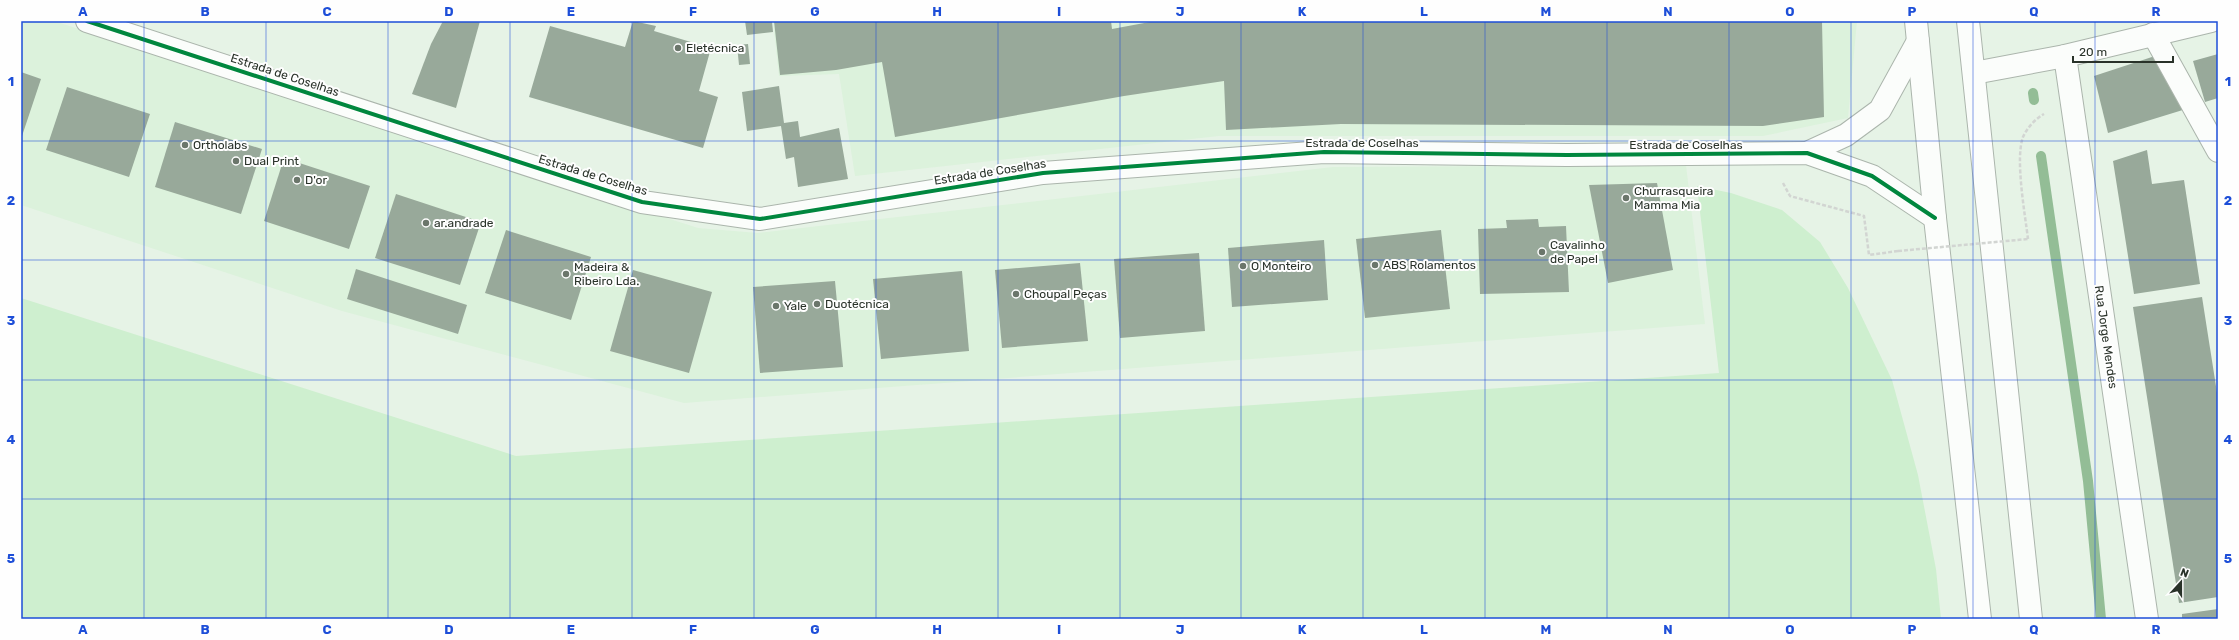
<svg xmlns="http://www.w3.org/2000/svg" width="2239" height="640" font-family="Rubik,sans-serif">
<rect width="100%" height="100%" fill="#e6f3e6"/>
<!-- built -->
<g fill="#dcf2dc">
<path d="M21 21H54L698 228 758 233 1333 167 1686 165 1705 324 684 403 342 311 21 205Z"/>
<path d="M773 21H1857L1848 118 1763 136H1219L855 176 839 74 779 76Z"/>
</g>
<!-- green -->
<path fill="#ceefcf" d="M1697 186 1731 193 1782 210 1820 242 1848 288 1892 380 1918 475 1936 569 1941 619H21V298L516 456 1719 373Z"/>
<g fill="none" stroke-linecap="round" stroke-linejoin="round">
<!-- stream -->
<g stroke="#93bd96" stroke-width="10">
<path d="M2033 93 2034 100"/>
<path d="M2041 156 2088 481 2101 619"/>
</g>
</g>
<!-- building -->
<g fill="#98a99a">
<path d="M443 21H480L456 108 412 94 431 44Z"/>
<path d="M633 21 656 26 654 31 711 48 699 91 718 97 703 148 529 97 550 26 625 47Z"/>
<path d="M745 21H772L773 32 747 35Z"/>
<path d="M774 21H1111L1112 29 1155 21H1822L1824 117 1763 126 1341 124 1226 130 1224 81 1124 96 895 137 882 62 836 70 780 75Z"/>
<path d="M748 44 750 64 739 65 737 45Z"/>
<path d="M2218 54V98L2205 102 2193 61Z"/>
<path d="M2155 56 2186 109 2108 133 2094 76Z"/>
<path d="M21 72 41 79 21 139Z"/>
<path d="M779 86 784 123 798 121 800 137 839 128 848 179 798 187 794 157 786 159 781 126 747 131 742 92Z"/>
<path d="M67 87 150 114 129 177 46 150Z"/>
<path d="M175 122 262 149 241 214 155 187Z"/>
<path d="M2147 150 2152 184 2184 180 2200 284 2134 294 2113 161Z"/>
<path d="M284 158 370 186 349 249 264 221Z"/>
<path d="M1657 183 1673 270 1608 283 1589 185Z"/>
<path d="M396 194 481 222 460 285 375 258Z"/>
<path d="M1538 219 1539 227 1566 226 1569 292 1480 294 1478 229 1507 228 1506 220Z"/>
<path d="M506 230 591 257 571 320 485 293Z"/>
<path d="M1441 230 1450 309 1365 318 1356 239Z"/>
<path d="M1324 240 1328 300 1232 307 1228 248Z"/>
<path d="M1199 253 1205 331 1120 338 1114 259Z"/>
<path d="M1080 263 1088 341 1002 348 995 270Z"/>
<path d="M356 269 467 305 458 334 347 299Z"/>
<path d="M633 270 712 292 689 373 610 351Z"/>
<path d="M962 271 969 351 881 359 873 279Z"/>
<path d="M835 281 843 367 760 373 753 287Z"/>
<path d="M2202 297 2218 399V597L2179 603 2133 307Z"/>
<path d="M2218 609V619H2182V614Z"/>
</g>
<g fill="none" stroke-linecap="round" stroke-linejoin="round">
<defs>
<g id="minor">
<path d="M87 21 642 202 760 219 1043 173 1324 152 1567 155 1807 153 1872 176 1935 218"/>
<path d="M2153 34 2218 151"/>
<path d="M2065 56 2147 619"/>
<path d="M1807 153 1846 135 1880 110 1918 41"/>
</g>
<path id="tertiary" d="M1974 73 2065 56 2211 21"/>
<g id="primary">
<path d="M1916 21 1935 218 1980 619"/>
<path d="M1968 21 2031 619"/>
</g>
</defs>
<!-- minor casing -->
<use href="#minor" stroke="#abb5ac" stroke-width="24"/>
<!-- tertiary casing -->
<use href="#tertiary" stroke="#abb5ac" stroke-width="24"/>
<!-- primary casing -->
<use href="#primary" stroke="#abb5ac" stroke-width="24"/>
<!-- path -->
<g stroke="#d2d5d2" stroke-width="2.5" stroke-dasharray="4 2" stroke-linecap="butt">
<path d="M1783 183 1790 196 1864 216 1869 255 1898 251"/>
<path d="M2028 239C2025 214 2015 159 2023 137 2027 128 2035 119 2044 114"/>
</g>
<!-- minor -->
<use href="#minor" stroke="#fbfdfb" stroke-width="22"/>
<!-- tertiary -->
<use href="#tertiary" stroke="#fbfdfb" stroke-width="22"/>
<!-- primary -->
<use href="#primary" stroke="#fbfdfb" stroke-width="22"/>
<!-- path-bridge -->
<path stroke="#d2d5d2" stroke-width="2.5" stroke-dasharray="4 2" stroke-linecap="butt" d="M1898 251 2028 239"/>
<defs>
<path id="cycleway" d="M87 21 642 202 760 219 1043 173 1324 152 1567 155 1807 153 1872 176 1935 218"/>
</defs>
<!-- cycleway casing -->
<use href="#cycleway" stroke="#fefefe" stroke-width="6"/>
<!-- cycleway -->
<use href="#cycleway" stroke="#00873e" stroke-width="4"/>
</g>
<!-- grid -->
<path fill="none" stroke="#1d4ed8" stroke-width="1" stroke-opacity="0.55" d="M144 21V619M266 21V619M388 21V619M510 21V619M632 21V619M754 21V619M876 21V619M998 21V619M1120 21V619M1241 21V619M1363 21V619M1485 21V619M1607 21V619M1729 21V619M1851 21V619M1973 21V619M2095 21V619M21 141H2218M21 260H2218M21 380H2218M21 499H2218"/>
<!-- markers -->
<g fill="#6b766b" stroke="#fefefe" stroke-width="1.5">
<circle cx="678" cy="48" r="4"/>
<circle cx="185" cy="145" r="4"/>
<circle cx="236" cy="161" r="4"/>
<circle cx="297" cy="180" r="4"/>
<circle cx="1626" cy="198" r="4"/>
<circle cx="426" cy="223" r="4"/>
<circle cx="1542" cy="252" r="4"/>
<circle cx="1375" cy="265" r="4"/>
<circle cx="1243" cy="266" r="4"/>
<circle cx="566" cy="274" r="4"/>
<circle cx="1016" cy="294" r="4"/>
<circle cx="817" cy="304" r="4"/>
<circle cx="776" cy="306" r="4"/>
</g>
<g text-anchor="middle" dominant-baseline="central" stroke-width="4" stroke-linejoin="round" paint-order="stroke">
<!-- poi labels -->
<g font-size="12" fill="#293229" stroke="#fefefe" text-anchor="start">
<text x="686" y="48">Eletécnica</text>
<text x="193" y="145">Ortholabs</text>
<text x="244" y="161">Dual Print</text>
<text x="305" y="180">D'or</text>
<text x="1634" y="191">Churrasqueira<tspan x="1634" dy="14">Mamma Mia</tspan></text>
<text x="434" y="223">ar.andrade</text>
<text x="1550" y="245">Cavalinho<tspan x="1550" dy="14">de Papel</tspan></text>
<text x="1383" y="265">ABS Rolamentos</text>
<text x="1251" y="266">O Monteiro</text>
<text x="574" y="267">Madeira &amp;<tspan x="574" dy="14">Ribeiro Lda.</tspan></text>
<text x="1024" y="294">Choupal Peças</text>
<text x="825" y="304">Duotécnica</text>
<text x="784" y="306">Yale</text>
</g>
<!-- street labels -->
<g font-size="12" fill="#293229" stroke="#fefefe">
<text transform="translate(285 75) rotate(18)">Estrada de Coselhas</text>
<text x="1362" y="143">Estrada de Coselhas</text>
<text x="1686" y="145">Estrada de Coselhas</text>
<text transform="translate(990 172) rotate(-9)">Estrada de Coselhas</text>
<text transform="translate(593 175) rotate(17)">Estrada de Coselhas</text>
<text transform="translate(2106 337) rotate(82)">Rua Jorge Mendes</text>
</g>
</g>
<!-- border -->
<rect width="2239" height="640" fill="none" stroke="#fefefe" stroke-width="44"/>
<!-- north arrow -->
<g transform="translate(2181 582) rotate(21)" stroke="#fefefe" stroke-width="3" paint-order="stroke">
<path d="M0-3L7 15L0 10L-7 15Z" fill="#293229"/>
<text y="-6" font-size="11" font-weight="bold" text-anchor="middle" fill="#293229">N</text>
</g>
<!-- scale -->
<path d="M2073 56v6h100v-6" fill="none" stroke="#293229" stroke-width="2"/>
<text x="2079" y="56" font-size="12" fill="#293229" stroke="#fefefe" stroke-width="3" paint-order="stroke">20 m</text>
<rect x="22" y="22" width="2195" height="596" fill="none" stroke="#1d4ed8" stroke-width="1.5"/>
<g font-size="13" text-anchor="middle" font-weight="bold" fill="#1d4ed8">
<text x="83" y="16">A</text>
<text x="205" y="16">B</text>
<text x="327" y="16">C</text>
<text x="449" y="16">D</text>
<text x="571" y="16">E</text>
<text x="693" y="16">F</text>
<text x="815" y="16">G</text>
<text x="937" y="16">H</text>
<text x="1059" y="16">I</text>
<text x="1180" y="16">J</text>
<text x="1302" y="16">K</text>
<text x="1424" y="16">L</text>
<text x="1546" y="16">M</text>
<text x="1668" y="16">N</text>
<text x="1790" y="16">O</text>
<text x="1912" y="16">P</text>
<text x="2034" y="16">Q</text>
<text x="2156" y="16">R</text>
<text x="11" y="86">1</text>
<text x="2228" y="86">1</text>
<text x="11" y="205">2</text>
<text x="2228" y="205">2</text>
<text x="11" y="325">3</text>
<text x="2228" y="325">3</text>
<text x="11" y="444">4</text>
<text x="2228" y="444">4</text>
<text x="11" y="563">5</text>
<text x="2228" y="563">5</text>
<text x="83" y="634">A</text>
<text x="205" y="634">B</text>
<text x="327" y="634">C</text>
<text x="449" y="634">D</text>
<text x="571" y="634">E</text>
<text x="693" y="634">F</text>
<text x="815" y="634">G</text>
<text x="937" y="634">H</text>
<text x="1059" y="634">I</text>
<text x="1180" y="634">J</text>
<text x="1302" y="634">K</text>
<text x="1424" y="634">L</text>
<text x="1546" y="634">M</text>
<text x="1668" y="634">N</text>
<text x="1790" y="634">O</text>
<text x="1912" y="634">P</text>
<text x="2034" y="634">Q</text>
<text x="2156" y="634">R</text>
</g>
</svg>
